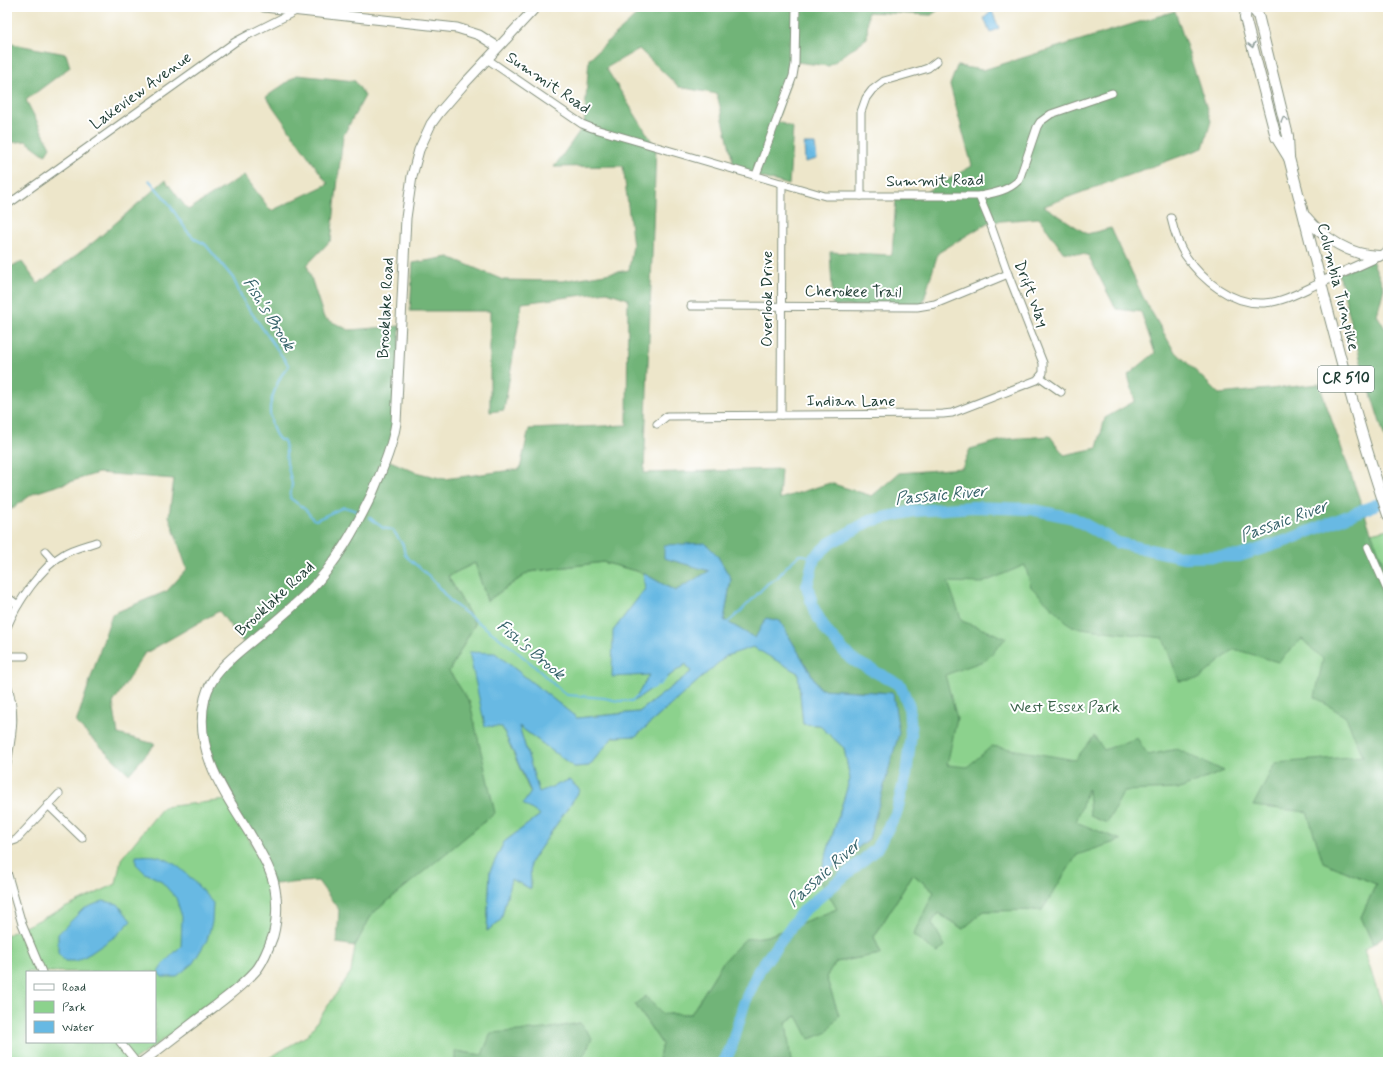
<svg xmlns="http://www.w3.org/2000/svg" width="1395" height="1069" font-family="Mynerve,sans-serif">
<rect width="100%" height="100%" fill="#fff"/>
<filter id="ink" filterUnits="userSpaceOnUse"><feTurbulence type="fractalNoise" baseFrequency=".025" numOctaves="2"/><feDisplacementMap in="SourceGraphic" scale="8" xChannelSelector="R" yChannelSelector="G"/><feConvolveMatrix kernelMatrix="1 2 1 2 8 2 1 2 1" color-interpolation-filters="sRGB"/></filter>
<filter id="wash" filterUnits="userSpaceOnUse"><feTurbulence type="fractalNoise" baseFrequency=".012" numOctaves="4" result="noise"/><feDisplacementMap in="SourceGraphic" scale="16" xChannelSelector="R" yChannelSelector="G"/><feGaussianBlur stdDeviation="0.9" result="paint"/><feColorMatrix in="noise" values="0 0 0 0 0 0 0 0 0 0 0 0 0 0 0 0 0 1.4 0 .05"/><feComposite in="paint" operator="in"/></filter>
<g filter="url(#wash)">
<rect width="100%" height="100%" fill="#ede6ca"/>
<!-- green -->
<g fill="#8cd28d" stroke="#568860" fill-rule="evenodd">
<path d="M1388 529V807L1323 862 1376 884 1361 917 1373 944 1364 950 1388 1023V1062H791L786 1022 797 1016 839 1015 826 977 836 962 881 954 874 937 913 874 934 892 932 922 938 913 963 929 984 911 1042 910 1077 854 872 876 855 566 1358 536Z"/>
<path d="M603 562 643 573 645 589 613 631 649 675 635 700 686 664 691 672 639 712 577 718 495 653 502 727 540 815 504 842 490 871 487 931 501 920 511 878 531 889 530 863 580 790 569 780 539 793 519 726 574 767 589 766 613 737 636 736 726 656 753 646 798 673 803 724 819 725 844 748 850 779 819 878 837 909 768 936 745 940 723 962 691 1014H662L635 1004 662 1044 658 1062H586L583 1057 579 1023 546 1029 482 1055 456 1051 455 1062H262L308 1035 351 972 355 946 372 914 494 813 470 703 449 671 475 624 448 576 475 563 487 601 529 572Z"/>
<path d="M227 800 274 884 273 940 248 979 132 1062H7V935L116 884 121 859 163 807ZM27 972H155V1042H27Z"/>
</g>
<!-- forest -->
<g fill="#71b478" stroke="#487856">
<path d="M642 7H943L931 15 868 12 867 38 829 66 796 62 777 121 793 128 789 185 735 170 717 94 679 87 639 49 606 68 656 148 644 473 781 469 779 499 830 483 872 496 899 473 962 468 970 449 1006 439 1050 436 1064 455 1097 448 1105 418 1135 401 1128 375 1155 353 1141 312 1116 309 1088 255 1063 252 1039 218 989 222 938 253 922 306H833L830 252 892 255 896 198H915L972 166 950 85 957 66 983 70 1175 11 1211 121 1203 148 1044 206 1087 234 1111 228 1143 297 1173 349 1219 394 1319 384 1370 529 1388 575V933L1373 944 1361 917 1376 884 1323 862 1307 812 1253 806 1275 763 1363 756 1346 717 1315 697 1323 659 1302 639 1278 662 1234 649 1199 679 1179 681 1163 638 1072 627 1031 587 1025 565 982 583 948 582 962 621 1006 638 986 660 945 675 957 718 947 765 967 767 992 746 1075 760 1094 736 1104 750 1137 738 1148 755 1177 749 1224 771 1180 789 1124 791 1107 823 1090 816 1088 789 1076 822 1121 840 1077 855 1042 910 984 911 963 929 938 913 932 923 945 946 937 953 913 935 934 892 913 874 874 937 881 954 836 962 826 977 839 1015 826 1033 809 1039 797 1016 786 1022 791 1062H658L662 1044 635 1004 646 996 662 1014H691L723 962 745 939 768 936 837 909 819 878 869 839 893 693 820 689 780 621 755 639 724 620 731 579 717 555 665 558 710 571 675 591 643 573 603 562 529 572 487 601 475 563 448 576 475 624 449 671 470 703 495 813 372 914 355 946 337 943 339 910 318 881 274 884 206 749 205 705 213 681 248 649 219 611 144 654 113 703 118 734 155 744 129 774 76 723 112 614 167 591 187 569 169 516 174 479 98 473 34 493 7 512V268L22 262 38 284 95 241 165 180 188 210 244 175 271 211 328 184 266 97 297 75 355 81 365 96 343 136 331 240 307 265 324 318 349 330 400 326 396 423 388 460 415 472 444 479 520 469 529 429 627 425 628 299 607 292 522 303 504 410 490 412V311H410L413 263 449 257 503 280 562 281 629 270 633 245 623 166 554 167 584 125 589 59 641 11Z"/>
<path d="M7 43 66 54 70 67 26 100 50 147 45 155 26 141 7 143Z"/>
<path d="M1372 260 1384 288 1377 315 1388 333V448L1361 362 1339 274Z"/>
<path d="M580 1023 592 1038 583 1057 586 1062H455V1051L482 1055 491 1033 546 1029Z"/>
</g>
<!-- water -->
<g fill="#67b9e3" stroke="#437b8c">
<path d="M992 11 999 28 990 33 984 18Z"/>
<path d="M804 144H815L817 159 805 162Z"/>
<path d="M705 543 717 555 731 579 724 620 755 638 766 618 780 621 820 689 893 693 899 733 869 839 819 878 850 779 844 748 819 725 803 724 798 673 753 647 726 656 636 736 613 737 589 766 574 767 519 726 539 792 569 780 580 790 530 863 531 889 511 879 501 920 487 931 490 871 504 842 540 815 523 804 531 792 502 727 485 726 469 652 495 653 577 718 639 712 691 672 686 664 634 701 649 675 612 677 613 631 645 589 643 573 675 591 709 571 664 558V545Z"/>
<path d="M136 856C142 856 149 855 155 856 181 861 196 885 213 903L212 922 207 940 193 963 176 977H162L158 972 165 962 181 946 182 917 176 898 160 880 145 873 136 864Z"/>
<path d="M103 901 118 904 131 921 117 935 91 953 77 961H65L58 953V934L83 909Z"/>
</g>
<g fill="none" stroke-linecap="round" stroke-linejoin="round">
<!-- stream -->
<g stroke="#67b9e3" stroke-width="2">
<path d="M149 180 167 201 187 231 195 239 205 244 233 278 244 302 289 366C286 370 283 373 281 376 277 384 273 394 271 402 268 413 272 433 280 440H283L285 443 287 463 292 484 290 498 306 510 313 519 316 520 344 507 357 511"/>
<path d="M369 517 383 528 393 530 403 545 405 555 408 558 429 576 451 602 510 646 533 665 561 691 567 695 604 698 618 701H632L637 697"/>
<path d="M726 624 740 612 768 583 777 578 787 566 799 555H804L814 558"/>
<path d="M650 689 660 684 666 678"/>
</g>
<!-- river -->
<path stroke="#67b9e3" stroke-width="12" d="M724 1062 731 1048 744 1004 759 970 802 912 876 849 896 814 906 775 911 734 909 706 900 685 851 659 827 632 814 610 807 586 814 558 830 543 870 521 914 511 973 507 1030 509 1073 518 1118 543 1183 557 1239 556 1288 540 1388 500"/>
</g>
</g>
<g filter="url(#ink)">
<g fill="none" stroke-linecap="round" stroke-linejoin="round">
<defs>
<g id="street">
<path d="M487 59 582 124 592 128 825 196H979C994 193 1008 191 1019 180L1037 127 1040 122 1051 114 1112 93"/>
<path d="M756 175 793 76 795 64 796 7"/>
<path d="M861 196V112L866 98 872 90 884 81 922 70 928 68 937 61"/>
<path d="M7 205 235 42 250 34 298 10"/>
<path d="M1171 218C1174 231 1178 244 1185 255 1202 280 1232 305 1264 303 1284 302 1304 290 1322 282"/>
<path d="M691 306 917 307 935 304 1008 274"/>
<path d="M1040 377 1061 392"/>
<path d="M781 415 782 183"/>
<path d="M657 424 667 416 943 414 952 413 1037 380 1043 373V363L1008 274 989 220 979 196"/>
<path d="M1368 547 1388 592"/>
<path d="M45 551 54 561"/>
<path d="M7 597 18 605"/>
<path d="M7 627C17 603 41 567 64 554 74 548 85 546 96 542"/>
<path d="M7 656H25"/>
<path d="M7 684C17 713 12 735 7 764"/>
<path d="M48 805 82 838"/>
<path d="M7 843 16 840 59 794"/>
<path d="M7 872 22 924 42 972"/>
<path d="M120 1042 136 1062"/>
</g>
<g id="secondary">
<path d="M264 7 457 28 479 35 498 47"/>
<path d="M1322 282 1388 252"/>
<path d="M142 1062C166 1044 190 1025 214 1007 229 995 246 983 258 968 265 958 269 947 273 936 277 920 278 905 275 889 272 871 262 855 253 839 227 796 192 751 205 698 212 670 237 654 258 636 275 622 292 608 308 592 336 564 355 529 372 494 382 470 392 448 396 423L406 218 412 176 419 150 431 124 439 113 465 83 536 7"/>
</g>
<g id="primary">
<path d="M1246 7 1245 18 1276 137 1289 158"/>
<path d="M1251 7 1258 15 1288 136 1289 158C1320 278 1348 398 1388 515"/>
<path d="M1306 217C1323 238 1351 256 1379 256"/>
</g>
</defs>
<!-- street casing -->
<use href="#street" stroke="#86927f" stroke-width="9"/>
<!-- secondary casing -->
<use href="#secondary" stroke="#86927f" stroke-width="11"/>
<!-- primary casing -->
<use href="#primary" stroke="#86927f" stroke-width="12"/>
<!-- street -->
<use href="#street" stroke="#fff" stroke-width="7"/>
<!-- secondary -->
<use href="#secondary" stroke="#fff" stroke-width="9"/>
<!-- primary -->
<use href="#primary" stroke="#fff" stroke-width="10"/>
</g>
<!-- one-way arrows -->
<defs><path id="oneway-chevron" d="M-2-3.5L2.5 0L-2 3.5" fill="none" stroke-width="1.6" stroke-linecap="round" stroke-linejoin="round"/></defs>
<g stroke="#8f9e9a">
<use href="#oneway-chevron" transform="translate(1252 45) rotate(76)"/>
<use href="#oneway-chevron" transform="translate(1284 119) rotate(-105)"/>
</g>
</g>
<g text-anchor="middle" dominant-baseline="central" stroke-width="4" stroke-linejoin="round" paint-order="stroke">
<!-- shield labels -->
<rect fill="#fff" stroke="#627771" stroke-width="1" x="1318" y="366" width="56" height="26" rx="3"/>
<g font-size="15" font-weight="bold" fill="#1f3d34">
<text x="1346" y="379">CR 510</text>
</g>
<!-- street labels -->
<g font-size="16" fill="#1f3d34" stroke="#fff">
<text transform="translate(548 83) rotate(34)">Summit Road</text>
<text transform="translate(141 91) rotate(-36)">Lakeview Avenue</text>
<text transform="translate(935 181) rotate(-1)">Summit Road</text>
<text transform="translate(1338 287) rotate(76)">Columbia Turnpike</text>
<text transform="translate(853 292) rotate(1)">Cherokee Trail</text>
<text transform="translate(1031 294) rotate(69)">Drift Way</text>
<text transform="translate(767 299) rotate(-90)">Overlook Drive</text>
<text transform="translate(386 308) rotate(-87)">Brooklake Road</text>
<text x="851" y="401">Indian Lane</text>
<text transform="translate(275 599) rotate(-43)">Brooklake Road</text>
</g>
<!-- park labels -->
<g font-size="16" fill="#3a624a" stroke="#fff">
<text x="1065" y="707">West Essex Park</text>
</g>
<!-- water labels -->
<g font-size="17" font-style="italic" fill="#356269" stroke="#fff">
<text transform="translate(269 314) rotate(58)">Fish's Brook</text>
<text transform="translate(941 495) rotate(-5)">Passaic River</text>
<text transform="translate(1284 521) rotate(-20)">Passaic River</text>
<text transform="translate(531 650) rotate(40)">Fish's Brook</text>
<text transform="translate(824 873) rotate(-42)">Passaic River</text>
</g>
</g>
<!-- margin -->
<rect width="1395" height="1069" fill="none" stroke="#fff" stroke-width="24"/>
<!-- legend -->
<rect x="26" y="971" width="130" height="72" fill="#ffffff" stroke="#a5b1ae"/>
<rect x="34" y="984" width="20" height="6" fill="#ffffff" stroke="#a5b1ae"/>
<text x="62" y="991" font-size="12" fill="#1f3d34">Road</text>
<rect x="34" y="1001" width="20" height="12" fill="#8cd28d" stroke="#a5b1ae"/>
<text x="62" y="1011" font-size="12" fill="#1f3d34">Park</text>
<rect x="34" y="1021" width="20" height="12" fill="#67b9e3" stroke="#a5b1ae"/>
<text x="62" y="1031" font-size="12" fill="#1f3d34">Water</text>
</svg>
